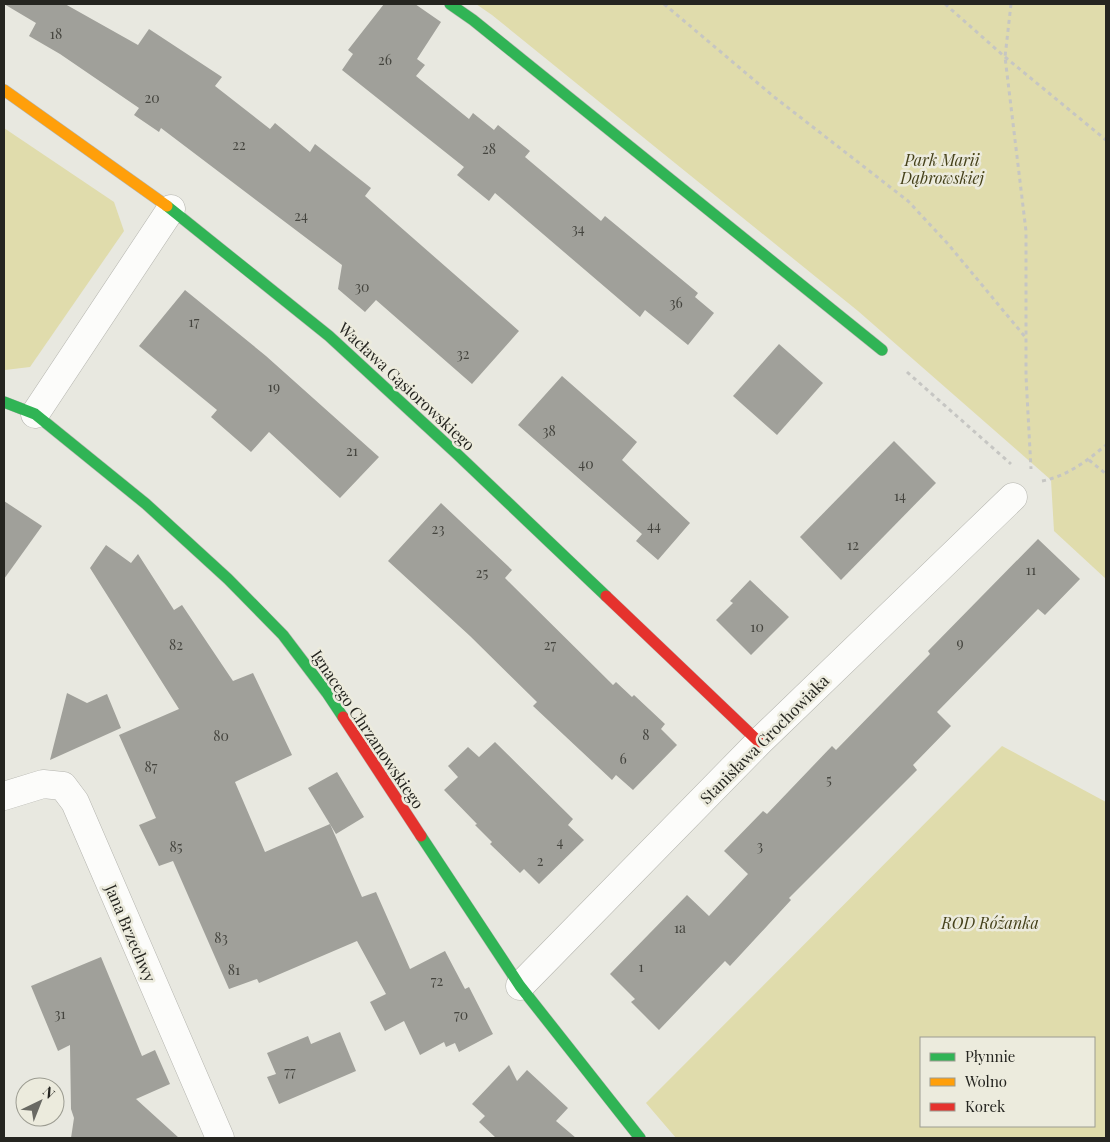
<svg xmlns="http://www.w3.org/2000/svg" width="1110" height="1142" font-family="'Playfair Display',serif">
<rect width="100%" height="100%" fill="#e8e8e0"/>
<!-- green -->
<g fill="#e0dcac" fill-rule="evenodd">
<path d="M476 4H1106V579L1054 531 1051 480 858 311 492 15Z"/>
<path d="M4 128 114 202 124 231 30 367 5 370H4Z"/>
<path d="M1002 746 1106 802V1138H676L646 1103ZM921 1038H1094V1126H921Z"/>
</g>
<!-- building -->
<g fill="#a0a09a">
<path d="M4 4H65L138 45 149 29 222 77 215 86 270 129 275 123 310 152 315 144 371 188 365 196 519 331 472 384 376 300 365 312 338 289 342 265 161 128 159 132 134 115 139 108 60 54 29 36 36 23Z"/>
<path d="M384 4H415L441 22 417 59 425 65 416 76 469 119 473 113 494 130 498 125 530 151 525 157 601 221 605 216 698 293 695 297 714 313 688 345 645 310 640 317 495 193 489 201 457 175 464 167 342 70 353 54 348 50Z"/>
<path d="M185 290 266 356 379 457 340 498 269 432 251 452 211 417 217 410 139 346Z"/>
<path d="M779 344 823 383 777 435 733 396Z"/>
<path d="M562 376 637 442 622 460 690 523 658 560 636 541 642 534 518 425Z"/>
<path d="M894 441 936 483 841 580 800 537Z"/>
<path d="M4 501 42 526 4 579Z"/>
<path d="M441 503 512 570 505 578 613 685 616 682 632 697 634 695 665 724 661 729 677 745 633 790 616 775 612 780 533 706 537 702 470 636 388 561Z"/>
<path d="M1038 539 1080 579 1045 615 1038 609 937 712 951 726 913 765 917 770 789 898 791 900 730 966 725 961 659 1030 631 1002 635 999 610 974 687 895 709 916 748 874 724 851 763 811 767 814 832 746 836 750 930 654 928 651Z"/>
<path d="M106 545 131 563 138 554 174 610 182 605 233 681 253 673 292 755 235 782 265 852 330 824 362 897 376 892 410 969 445 951 465 989 469 987 493 1034 459 1052 455 1043 446 1047 444 1042 420 1055 404 1021 385 1031 370 1002 386 994 357 941 259 983 257 979 229 989 173 861 159 866 139 825 156 818 119 735 179 709 90 568Z"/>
<path d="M750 580 789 617 751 655 716 620 733 603 730 601Z"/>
<path d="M67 693 87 703 107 694 121 728 50 760Z"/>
<path d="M495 742 573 819 568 825 584 840 539 884 524 869 520 873 490 844 492 842 475 825 477 824 444 790 458 777 448 766 468 747 479 757Z"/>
<path d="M337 772 364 817 336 834 308 788Z"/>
<path d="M101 957 142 1056 155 1050 170 1084 136 1099 179 1138H71L74 1118 71 1109 70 1045 58 1051 31 986Z"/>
<path d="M340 1032 356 1071 279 1104 267 1077 276 1074 267 1053 308 1036 311 1044Z"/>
<path d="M509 1065 517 1081 527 1070 568 1108 556 1121 576 1138H496L479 1122 485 1116 472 1104Z"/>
</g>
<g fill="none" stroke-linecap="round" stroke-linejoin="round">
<defs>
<g id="street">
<path d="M35 414 171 209"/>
<path d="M4 796 43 784 63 786 75 802 220 1138"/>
<path d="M520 986 759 742 1013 497"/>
</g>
<g id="fast">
<path d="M450 4 473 20 882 350"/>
<path d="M167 206 329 336 457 454 606 596"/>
<path d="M4 402 35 414 146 504 228 579 283 635 327 693 343 717"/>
<path d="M421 836 520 986 640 1138"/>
</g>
<path id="slow" d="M4 90 167 206"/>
<g id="jam">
<path d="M606 596 759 742"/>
<path d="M343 717 421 836"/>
</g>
</defs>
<!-- street casing -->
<use href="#street" stroke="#b4b4ae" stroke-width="29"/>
<!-- fast casing -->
<use href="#fast" stroke="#b4b4ae" stroke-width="12"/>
<!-- slow casing -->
<use href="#slow" stroke="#b4b4ae" stroke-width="12"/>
<!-- jam casing -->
<use href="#jam" stroke="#b4b4ae" stroke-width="12"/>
<!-- path -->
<g stroke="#c6c6c3" stroke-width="3" stroke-dasharray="4 4" stroke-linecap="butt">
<path d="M664 4 773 96 908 201 948 244 1026 338"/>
<path d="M945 4 1005 57 1106 140"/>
<path d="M1011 4 1005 57 1026 231V376L1031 469"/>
<path d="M907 372 1011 464"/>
<path d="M1089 460 1106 474"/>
<path d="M1042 481C1067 476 1087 461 1106 445"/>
</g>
<!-- street -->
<use href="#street" stroke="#fcfcfa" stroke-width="28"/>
<!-- fast -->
<use href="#fast" stroke="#30b455" stroke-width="11"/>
<!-- slow -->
<use href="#slow" stroke="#ff9f0a" stroke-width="11"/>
<!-- jam -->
<use href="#jam" stroke="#e5322d" stroke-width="11"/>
</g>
<g text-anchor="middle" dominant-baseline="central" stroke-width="5" stroke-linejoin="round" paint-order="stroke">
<!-- number labels -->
<g font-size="14" fill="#44443e">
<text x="56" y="33">18</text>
<text x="385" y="59">26</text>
<text x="152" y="97">20</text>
<text x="239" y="144">22</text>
<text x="489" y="148">28</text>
<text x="301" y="215">24</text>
<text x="578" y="228">34</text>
<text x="362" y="286">30</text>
<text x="676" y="302">36</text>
<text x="194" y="321">17</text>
<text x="463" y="353">32</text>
<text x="274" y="386">19</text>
<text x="549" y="430">38</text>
<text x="352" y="450">21</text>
<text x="586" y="463">40</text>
<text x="900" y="495">14</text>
<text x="654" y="525">44</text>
<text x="438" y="528">23</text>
<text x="853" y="544">12</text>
<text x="1031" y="569">11</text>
<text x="482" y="572">25</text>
<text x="757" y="626">10</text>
<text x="960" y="642">9</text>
<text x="176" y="644">82</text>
<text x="550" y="644">27</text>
<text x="646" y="734">8</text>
<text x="221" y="735">80</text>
<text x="623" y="758">6</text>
<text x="151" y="766">87</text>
<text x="829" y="779">5</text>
<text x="560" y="841">4</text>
<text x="760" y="845">3</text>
<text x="176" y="846">85</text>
<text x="540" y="860">2</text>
<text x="680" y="927">1a</text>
<text x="221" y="937">83</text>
<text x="641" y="966">1</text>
<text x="234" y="969">81</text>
<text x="437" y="980">72</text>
<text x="60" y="1013">31</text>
<text x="461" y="1014">70</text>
<text x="290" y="1071">77</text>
</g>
<!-- park labels -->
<g font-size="16" font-style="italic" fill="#45411a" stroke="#ecebdd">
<text x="942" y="159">Park Marii<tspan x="942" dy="18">Dąbrowskiej</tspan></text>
<text x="990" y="922">ROD Różanka</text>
</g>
<!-- street labels -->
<g font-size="16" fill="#252520" stroke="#ecebdd">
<text transform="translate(407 386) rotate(43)">Wacława Gąsiorowskiego</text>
<text transform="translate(368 729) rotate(56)">Ignacego Chrzanowskiego</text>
<text transform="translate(764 739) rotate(-45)">Stanisława Grochowiaka</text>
<text transform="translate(131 933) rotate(67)">Jana Brzechwy</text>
</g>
</g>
<!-- border -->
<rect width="1110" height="1142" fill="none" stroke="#252520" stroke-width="10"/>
<!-- legend -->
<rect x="920" y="1037" width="175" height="90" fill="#ecebdd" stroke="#9c9c91"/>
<rect x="930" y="1053" width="25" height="8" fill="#30b455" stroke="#9c9c91"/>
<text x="965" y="1062" font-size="15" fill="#252520">Płynnie</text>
<rect x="930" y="1078" width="25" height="8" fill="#ff9f0a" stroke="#9c9c91"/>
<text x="965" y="1087" font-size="15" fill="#252520">Wolno</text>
<rect x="930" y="1103" width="25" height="8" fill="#e5322d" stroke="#9c9c91"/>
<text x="965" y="1112" font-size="15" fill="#252520">Korek</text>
<!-- north arrow -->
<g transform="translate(40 1102) rotate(43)"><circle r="24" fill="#ecebdd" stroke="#9c9c91"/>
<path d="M0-4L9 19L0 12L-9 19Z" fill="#696963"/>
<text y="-8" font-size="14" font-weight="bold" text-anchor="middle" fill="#252520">N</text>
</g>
</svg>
